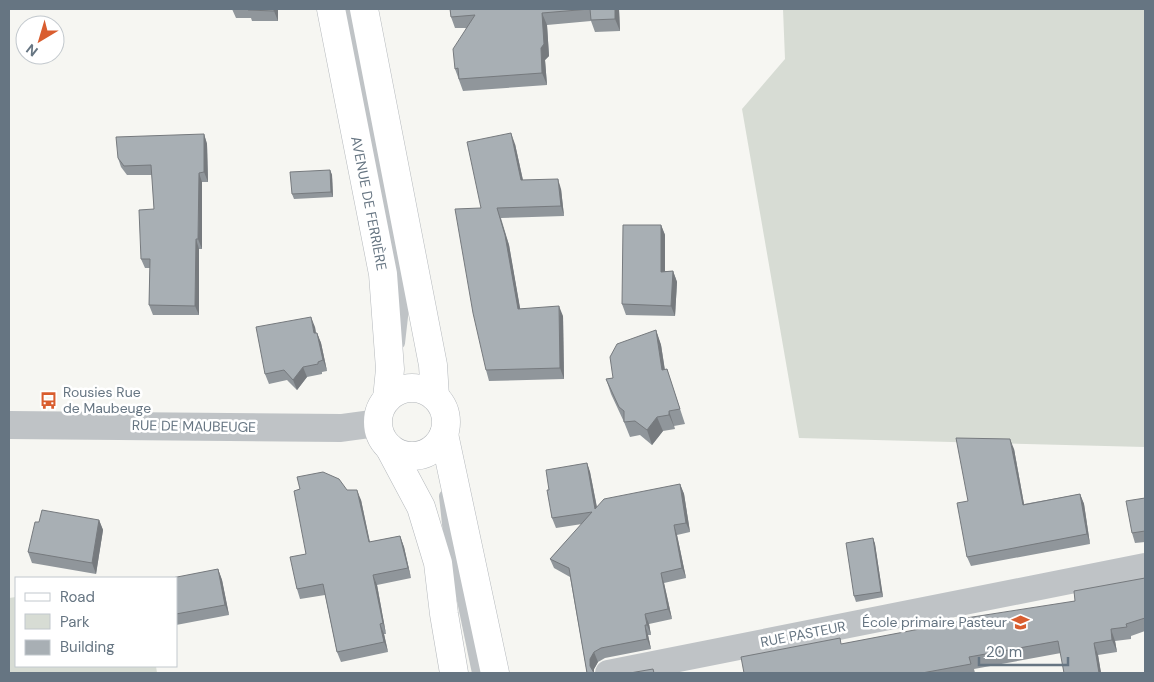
<svg xmlns="http://www.w3.org/2000/svg" width="1154" height="682" font-family="'DM Sans',sans-serif">
<rect width="100%" height="100%" fill="#f6f6f2"/>
<!-- green -->
<g fill="#d7dcd4">
<path d="M783 9H1145V447L799 438 742 109 785 59Z"/>
<path d="M16 597V666H156L157 673H9V598Z"/>
</g>
<g fill="none" stroke-linecap="round" stroke-linejoin="round">
<defs>
<g id="primary">
<path id="s1" d="M331 9 383 274 390 369 387 399"/>
<path d="M364 9 433 365 435 397"/>
<circle cx="412" cy="422" r="34"/>
<path d="M444 434 495 673"/>
<path d="M389 447 421 507 438 563 444 614 454 673"/>
</g>
</defs>
<!-- primary casing -->
<use href="#primary" stroke="#b4b8bc" stroke-width="29"/>
<!-- service -->
<g stroke="#bfc3c6" stroke-width="12">
<path d="M348 9 397 258 403 308 399 343"/>
<path d="M445 496 449 533 478 673"/>
</g>
<!-- minor -->
<path stroke="#bfc3c6" stroke-width="26" d="M608 673 1145 566"/>
<!-- tertiary -->
<path stroke="#bfc3c6" stroke-width="28" d="M9 425 341 428 378 423"/>
<!-- primary -->
<use href="#primary" stroke="#fff" stroke-width="28"/>
</g>
<!-- wall -->
<g fill="#90969b">
<path d="M232 9H278V21H252L251 18H236Z"/>
<path d="M450 9H619L620 31 595 32 591 21 547 25 549 56 545 60 547 85 463 91 455 69 466 28H455L451 17Z"/>
<path d="M204 134 207 144 208 182H202V249H199V315H153L149 305 150 268H145L141 259 154 209 152 175H127L121 167 118 158Z"/>
<path d="M515 144 523 180 561 189 564 216 501 218 509 245 520 309 563 316 564 379 489 381 486 370 481 208Z"/>
<path d="M330 170 332 175 333 197 294 199 292 194Z"/>
<path d="M661 225 665 235V271H673L677 282 675 316 626 315 622 304Z"/>
<path d="M315 327 316 333H317L321 343 327 371 322 372V374L307 377 297 390 287 380 269 384 265 374Z"/>
<path d="M656 330 661 345 665 370 667 369 685 424 674 426 675 429 663 431 652 445 640 435 630 437 624 422 611 394 606 379 613 378Z"/>
<path d="M1014 449 1024 504 1080 494 1084 504 1090 544 971 566 967 557 968 501Z"/>
<path d="M587 463 590 472 597 507 680 484 684 494 690 532 677 535 686 578 664 583 672 619 649 624 651 635H648L651 649 605 658 598 662 594 669V673H587L570 577 554 568 550 559 582 524 556 528 552 518 549 490Z"/>
<path d="M300 489 347 490 361 500 370 542 400 536 404 547 411 578 377 585 386 634H384L388 652 341 662 337 652 325 595 300 599 297 589 306 554Z"/>
<path d="M1145 498V542L1135 543 1132 533Z"/>
<path d="M99 520 103 530 96 574 32 563 28 552 39 522Z"/>
<path d="M873 538 875 544 883 597 856 602 854 596Z"/>
<path d="M218 569 222 580 229 615 176 625V578Z"/>
<path d="M1145 578V631L1131 636V639L1115 641 1117 652 1098 655 1101 673H1064L1061 653 974 669 975 673H744L842 644 1075 601Z"/>
</g>
<!-- shaded-wall -->
<g fill="#767a7e">
<path d="M274 9H278V21L274 11Z"/>
<path d="M615 9H619L620 31 615 19Z"/>
<path d="M542 13 547 25 549 56 545 60 547 85 542 73 541 48Z"/>
<path d="M511 133 515 144 525 190 521 180Z"/>
<path d="M204 134 207 144 208 182 204 172Z"/>
<path d="M330 170 332 175 333 197 331 192Z"/>
<path d="M199 173 202 182V249L198 239Z"/>
<path d="M558 179 561 189 564 216 561 206Z"/>
<path d="M497 208 509 245 522 319 518 309Z"/>
<path d="M661 225 665 235V282L661 272Z"/>
<path d="M196 239 199 249V315L195 306Z"/>
<path d="M673 271 677 282 675 316 671 306Z"/>
<path d="M559 306 563 316 564 379 560 368Z"/>
<path d="M311 317 315 327 317 343 314 333Z"/>
<path d="M656 330 661 345 667 385 662 370Z"/>
<path d="M317 333 321 343 327 371 323 360Z"/>
<path d="M303 367 307 377 297 390 293 380Z"/>
<path d="M669 411 675 429 669 415Z"/>
<path d="M657 417 663 431 652 445 647 430Z"/>
<path d="M1010 439 1014 449 1026 515 1023 505Z"/>
<path d="M587 463 590 472 599 519 595 509Z"/>
<path d="M680 484 684 494 690 532 686 523Z"/>
<path d="M357 490 361 500 372 553 369 542Z"/>
<path d="M1080 494 1084 504 1090 544 1087 534Z"/>
<path d="M99 520 103 530 96 574 92 563Z"/>
<path d="M674 525 677 535 686 578 682 568Z"/>
<path d="M400 536 404 547 411 578 408 568Z"/>
<path d="M873 538 875 544 883 597 881 592Z"/>
<path d="M218 569 222 580 229 615 225 605Z"/>
<path d="M661 573 664 583 672 619 668 609Z"/>
<path d="M373 575 377 585 386 634 383 623Z"/>
<path d="M645 614 649 624 651 635 647 625Z"/>
<path d="M380 624 384 634 388 652 384 642Z"/>
<path d="M645 625 648 635 651 649 647 639Z"/>
<path d="M1111 629 1115 641 1117 652 1112 640Z"/>
<path d="M1094 643 1098 655 1101 673H1099Z"/>
<path d="M594 652 598 662 594 669V673L590 666V659Z"/>
</g>
<!-- building -->
<g fill="#a8afb4" stroke="#767a7e">
<path d="M248 9H274V11L248 10Z"/>
<path d="M450 9H615V19L591 20 590 9 542 13 544 44 541 48 542 73 459 79 458 68 455 69 453 49 475 15 451 17Z"/>
<path d="M511 133 521 180 558 179 561 206 497 208 505 235 518 309 559 306 560 368 486 370 473 313 455 209 481 208 467 142Z"/>
<path d="M204 134V172L199 173 198 239H196L195 306 149 305 150 259H141L139 210 154 209 151 165 124 166 118 158 116 137Z"/>
<path d="M330 170 331 192 292 194 290 172Z"/>
<path d="M623 225H661V272L673 271 671 306 622 304Z"/>
<path d="M311 317 314 333H317L323 360 318 362V364L303 367 293 380 284 370 265 374 256 327Z"/>
<path d="M656 330 662 370 667 369 680 409 669 411V415L657 417 647 430 635 421 624 422V411L619 407 606 379 613 378 610 357 617 344Z"/>
<path d="M956 438 1010 439 1023 505 1080 494 1087 534 967 557 957 503 968 501Z"/>
<path d="M587 463 595 509 604 499 680 484 686 523 674 525 682 568 661 573 668 609 645 614 647 625H645L647 639 601 648 594 652 590 659V666L594 673H587L569 568 550 559 592 512 552 518 547 490H549L546 470Z"/>
<path d="M323 472 339 479 347 490H357L369 542 400 536 408 568 373 575 383 623 380 624 384 642 337 652 323 584 297 589 290 557 306 554 294 491 300 489 297 477Z"/>
<path d="M1145 498V531L1132 533 1126 501Z"/>
<path d="M42 510 99 520 92 563 28 552 35 522H39Z"/>
<path d="M873 538 881 592 854 596 846 543Z"/>
<path d="M218 569 225 605 176 614V578H172Z"/>
<path d="M1145 578V618L1126 624 1127 627 1111 629 1112 640 1094 643 1099 673H1064L1058 641 969 657 971 664 922 673H744L741 657 840 638 841 644 967 620 966 618 1075 601 1074 591Z"/>
<path d="M653 669 654 673H630Z"/>
</g>
<!-- icons -->
<defs>
<symbol id="bus-bare" viewBox="-9 -9 18 18"><path d="M-5-6H5V4H4V6H2V4H-2V6H-4V4H-5ZM-3.5-4V0h7V-4ZM-3.5 1.2v1.5H-2V1.2ZM2 1.2v1.5H3.5V1.2Z" fill="#d95d2f" stroke="#fff" stroke-width="2.5" paint-order="stroke"/></symbol>
<symbol id="school-bare" viewBox="-9 -9 18 18"><path d="M0-5L7-2L0 1L-7-2ZM-4 1L0 2.5L4 1V4Q0 6-4 4Z" fill="#d95d2f" stroke="#fff" stroke-width="2.5" paint-order="stroke"/></symbol>
</defs>
<g fill-rule="evenodd">
<use href="#bus-bare" x="36" y="388" width="25" height="25"/>
<use href="#school-bare" x="1008" y="610" width="25" height="25"/>
</g>
<g text-anchor="middle" dominant-baseline="central" stroke-width="5" stroke-linejoin="round" paint-order="stroke">
<!-- street labels -->
<g font-size="14" fill="#667582" stroke="#fff">
<text stroke="none"><textPath href="#s1" startOffset="198">AVENUE DE FERRIÈRE</textPath></text>
<text transform="translate(194 426) rotate(1)">RUE DE MAUBEUGE</text>
<text transform="translate(803 634) rotate(-11)">RUE PASTEUR</text>
</g>
<!-- poi labels -->
<g font-size="14" fill="#667582" stroke="#fff" text-anchor="start">
<text x="63" y="392">Rousies Rue<tspan x="63" dy="16">de Maubeuge</tspan></text>
<text x="1007" y="622" text-anchor="end">École primaire Pasteur</text>
</g>
</g>
<!-- border -->
<rect width="1154" height="682" fill="none" stroke="#667582" stroke-width="20"/>
<!-- legend -->
<rect x="15" y="577" width="162" height="90" fill="#ffffff" stroke="#c2c8cd"/>
<rect x="25" y="593" width="25" height="8" fill="#ffffff" stroke="#c2c8cd"/>
<text x="60" y="602" font-size="15" fill="#667582">Road</text>
<rect x="25" y="614" width="25" height="15" fill="#d7dcd4" stroke="#c2c8cd"/>
<text x="60" y="627" font-size="15" fill="#667582">Park</text>
<rect x="25" y="640" width="25" height="15" fill="#a8afb4" stroke="#c2c8cd"/>
<text x="60" y="652" font-size="15" fill="#667582">Building</text>
<!-- north arrow -->
<g transform="translate(40 40) rotate(218)"><circle r="24" fill="#ffffff" stroke="#c2c8cd"/>
<path d="M0-4L9 19L0 12L-9 19Z" fill="#d95d2f"/>
<text y="-8" font-size="14" font-weight="bold" text-anchor="middle" fill="#667582">N</text>
</g>
<!-- scale -->
<path d="M979 657v8h89v-8" fill="none" stroke="#667582" stroke-width="2.5"/>
<text x="986" y="657" font-size="15" fill="#667582" stroke="#ffffff" stroke-width="4" paint-order="stroke">20 m</text>
</svg>
